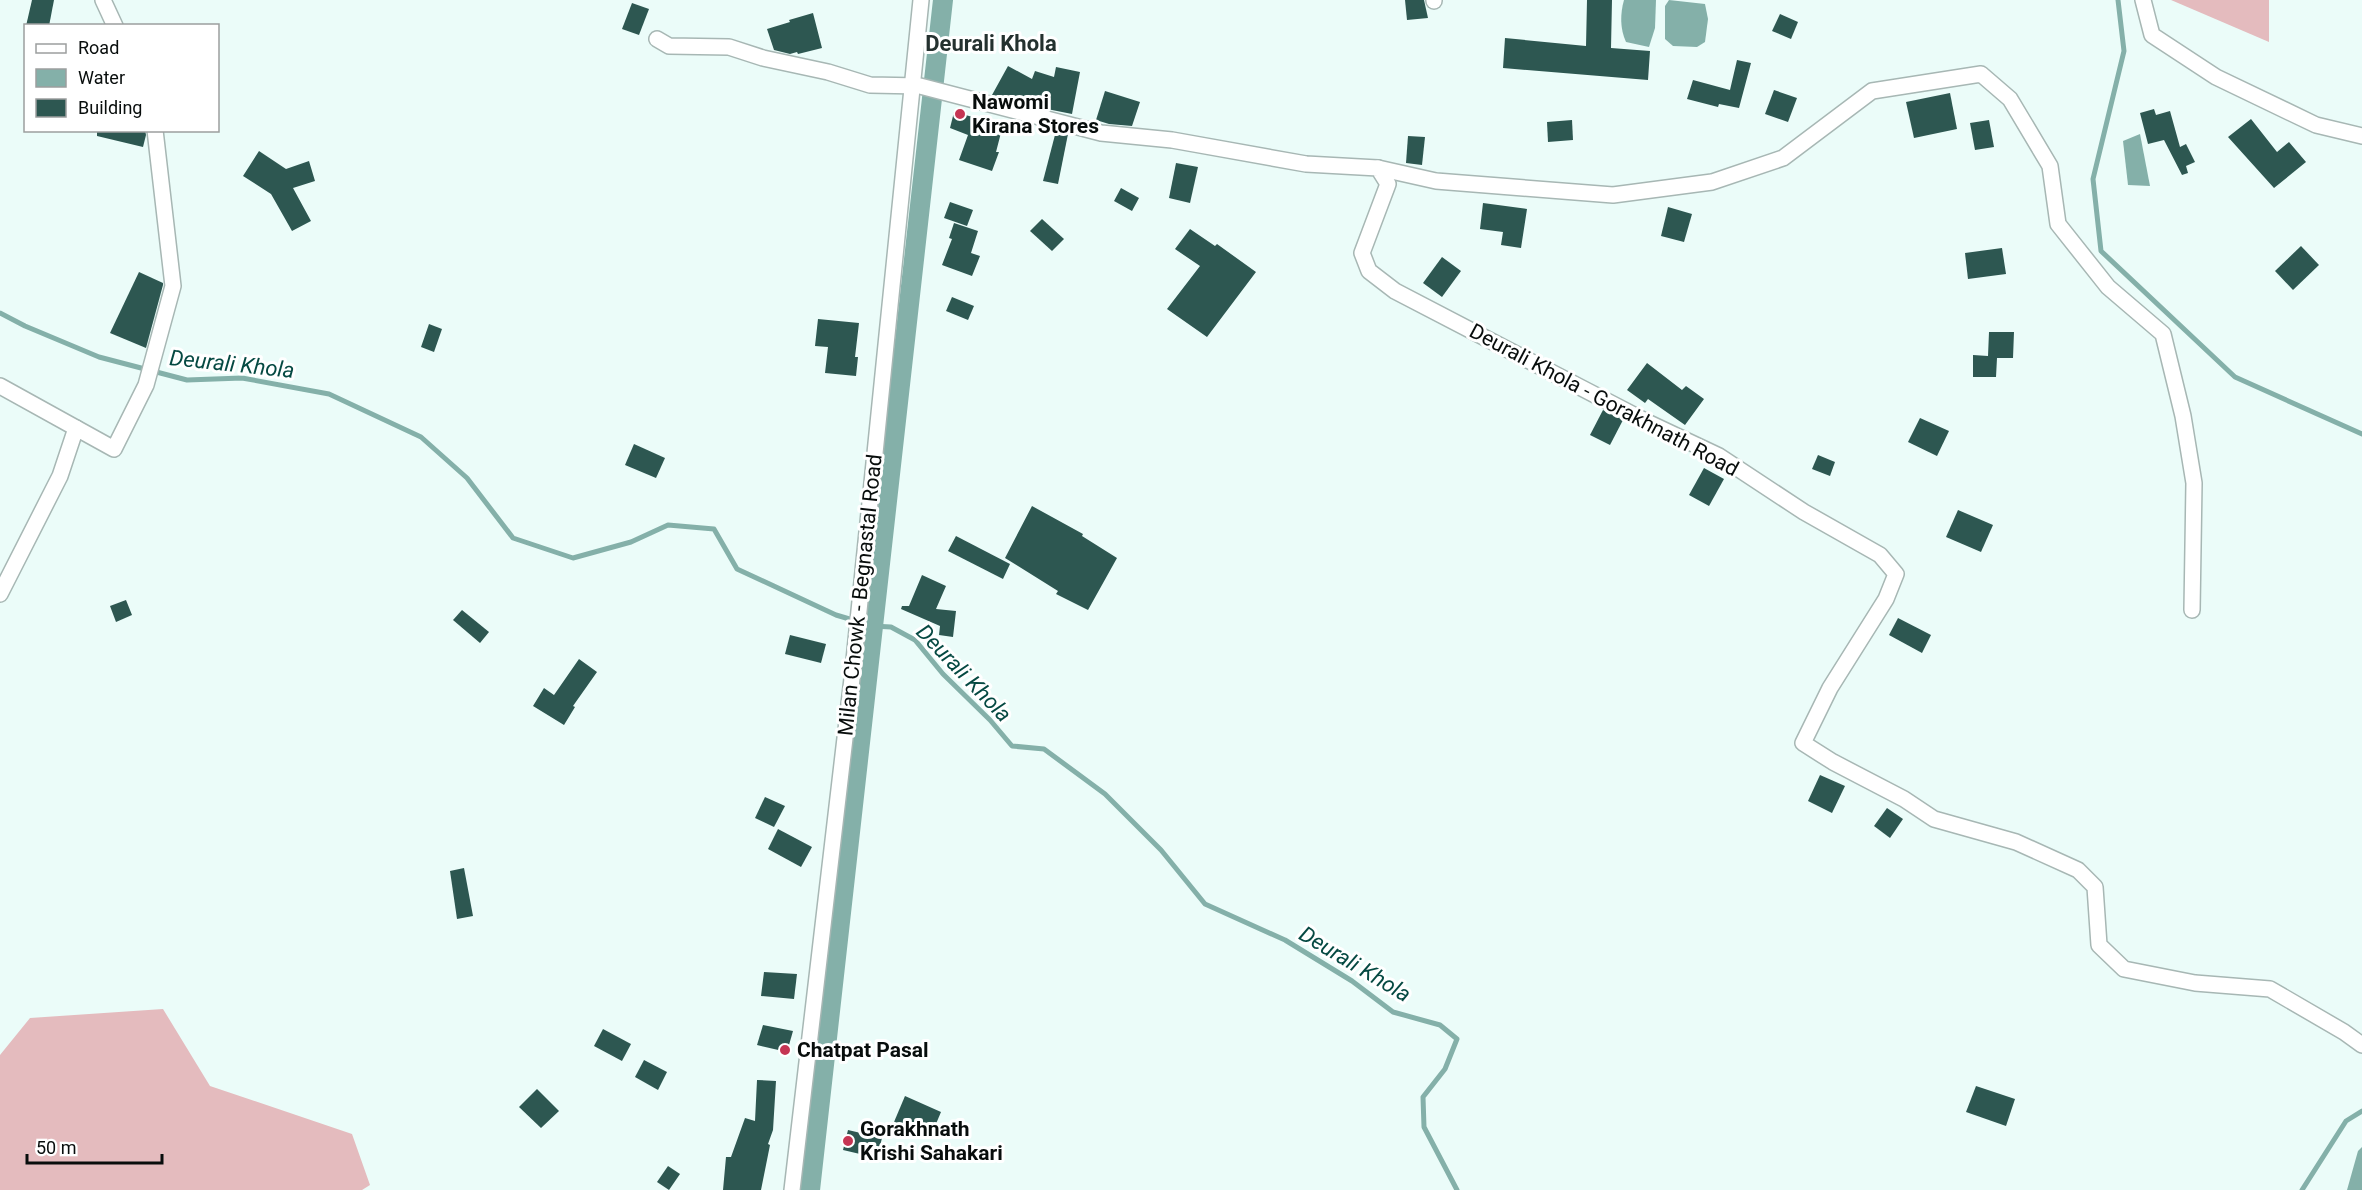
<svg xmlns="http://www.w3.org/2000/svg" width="2362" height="1190" font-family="Roboto,sans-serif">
<rect width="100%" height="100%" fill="#ebfcf9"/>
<!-- forest -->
<g fill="#e4bbbe">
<path d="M2171 0H2269V42Z"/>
<path d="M163 1009 210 1086 352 1134 370 1185 362 1190H0V1055L30 1018Z"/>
</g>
<!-- water -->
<g fill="#84b0a9">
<path d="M1624 0H1656L1655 28 1649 47 1626 42C1620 29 1620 14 1624 0Z"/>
<path d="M1669 0 1705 4 1708 19 1705 42 1697 47 1673 46 1665 39V6Z"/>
<path d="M2140 134 2150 186 2128 185 2123 141Z"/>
<path d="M2362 1147V1190H2347L2358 1151Z"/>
</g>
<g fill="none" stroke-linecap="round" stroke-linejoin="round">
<!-- stream -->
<g stroke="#84b0a9" stroke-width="5">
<path d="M2118 0 2124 51 2093 179 2101 251 2235 377 2362 434"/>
<path d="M0 313 25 326 99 357 187 380 242 378 329 394 421 437 467 478 513 538 573 558 631 542 668 525 714 529 737 569 836 615 873 626 891 627 915 640 943 674 990 720 1012 746 1044 749 1105 794 1161 850 1205 904 1285 940 1352 981 1393 1012 1440 1025 1457 1039 1445 1069 1423 1097 1424 1127 1457 1190"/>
<path d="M2302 1190 2346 1121 2362 1111"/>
</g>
<!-- canal -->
<path stroke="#84b0a9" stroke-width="20" d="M810 1190 943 0"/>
</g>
<!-- building -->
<g fill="#2d5751">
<path d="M32 0H54L49 26H26Z"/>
<path d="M1405 0H1424L1428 18 1407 20Z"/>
<path d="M1587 0H1612L1611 48 1650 51 1648 80 1503 68 1505 38 1586 46Z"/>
<path d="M632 3 649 9 639 35 622 29Z"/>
<path d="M813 13 822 48 798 54 797 52 790 54 774 50 767 29 790 22 789 20Z"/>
<path d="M1780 14 1798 22 1791 39 1772 31Z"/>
<path d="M1737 60 1751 63 1739 108 1719 104 1718 107 1687 99 1693 80 1730 90Z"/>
<path d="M1008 66 1032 79 1035 71 1054 77 1056 67 1080 72 1072 114 1047 109 1016 97 1014 100 992 95Z"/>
<path d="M1774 90 1797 98 1788 122 1765 114Z"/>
<path d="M1105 91 1140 102 1132 126 1109 124 1096 120Z"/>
<path d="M1950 93 1957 129 1914 138 1906 102Z"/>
<path d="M2154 109 2156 115 2170 111 2180 147 2186 144 2195 162 2186 166 2188 173 2182 175 2164 140 2148 144 2140 113Z"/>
<path d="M954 112 1003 125 996 152H999L992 171 959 160 968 135 950 128Z"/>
<path d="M2251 119 2277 152 2289 142 2306 162 2274 188 2228 137Z"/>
<path d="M1572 120 1573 140 1548 142 1547 122Z"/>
<path d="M1989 120 1994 147 1975 150 1970 123Z"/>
<path d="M97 130H145L146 135 143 147 97 136Z"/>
<path d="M1056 131 1068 134 1058 184 1043 181Z"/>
<path d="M1408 136 1425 137 1422 165 1406 163Z"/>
<path d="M259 151 286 169 309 161 315 181 293 188 311 221 292 231 271 194 243 176Z"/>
<path d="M1176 163 1198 167 1190 203 1169 198Z"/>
<path d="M1121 188 1139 198 1132 211 1114 201Z"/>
<path d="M950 202 973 210 967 226 944 218Z"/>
<path d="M1483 203 1527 209 1521 248 1501 245 1503 232 1480 229Z"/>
<path d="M1668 207 1692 214 1684 242 1661 236Z"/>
<path d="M1042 219 1064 239 1052 251 1030 231Z"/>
<path d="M954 223 978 231 971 253 980 256 972 276 942 265 952 239 949 238Z"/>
<path d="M1190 229 1215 246 1217 244 1256 272 1207 337 1167 309 1200 266 1175 249Z"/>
<path d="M2301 246 2319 265 2293 290 2275 271Z"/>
<path d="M2002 248 2006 274 1968 279 1965 253Z"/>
<path d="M1442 257 1461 271 1442 297 1423 283Z"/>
<path d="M139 272 163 283V285L146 348 110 333Z"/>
<path d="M952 297 974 306 968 320 946 311Z"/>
<path d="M818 319 859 323 855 357H858L856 376 825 373 828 347 815 346Z"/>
<path d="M429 324 442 329 434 352 421 347Z"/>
<path d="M1989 332H2014L2013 358H1997L1996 377H1973V355L1988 356Z"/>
<path d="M1647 363 1682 390 1686 386 1704 399 1685 425 1648 399 1645 403 1627 390Z"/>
<path d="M1603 410 1623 420 1610 445 1590 435Z"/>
<path d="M1920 418 1949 431 1937 456 1908 442Z"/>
<path d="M634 444 665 458 656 478 625 465Z"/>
<path d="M1818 455 1835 462 1830 476 1812 469Z"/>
<path d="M1704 468 1724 479 1709 506 1689 495Z"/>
<path d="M1032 506 1083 534 1082 536 1117 558 1088 610 1056 594 1058 591 1005 558Z"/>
<path d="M1958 510 1993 525 1981 552 1946 537Z"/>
<path d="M956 536 1010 564 1003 579 948 551Z"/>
<path d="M922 575 946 586 936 609 956 611 953 637 939 635 940 626 901 609 902 606H909Z"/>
<path d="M126 600 132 615 116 622 110 606Z"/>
<path d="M462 610 489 632 480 643 453 620Z"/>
<path d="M1898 618 1931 635 1922 653 1889 635Z"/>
<path d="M790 635 826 644 821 663 785 654Z"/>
<path d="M579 659 597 672 573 706 575 707 564 725 533 706 544 688 554 695Z"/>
<path d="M1820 775 1845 786 1832 813 1808 801Z"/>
<path d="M765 797 785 806 774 827 755 818Z"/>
<path d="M1887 808 1903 819 1890 838 1874 826Z"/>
<path d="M778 829 812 847 801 867 768 849Z"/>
<path d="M464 868 473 916 457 919 450 871Z"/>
<path d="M764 972 797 974 794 999 761 996Z"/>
<path d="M763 1025 793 1031 787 1052 757 1045Z"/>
<path d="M603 1029 631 1044 622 1061 594 1046Z"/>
<path d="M644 1060 667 1072 658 1090 635 1077Z"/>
<path d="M757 1080 776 1081 773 1130 768 1144 770 1145 761 1190H723L726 1157H731L745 1118 755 1121Z"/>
<path d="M1976 1086 2015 1099 2006 1126 1966 1112Z"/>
<path d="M537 1089 559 1111 541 1128 519 1107Z"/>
<path d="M905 1096 941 1112 930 1138 894 1122Z"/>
<path d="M848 1130 882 1138 877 1158 843 1150Z"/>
<path d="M668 1166 680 1174 669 1190 657 1182Z"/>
</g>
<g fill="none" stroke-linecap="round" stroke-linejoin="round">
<defs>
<g id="minor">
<path d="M103 0 115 26"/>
<path d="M1434 0V1"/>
<path d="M2143 0 2152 35 2216 77 2316 125 2362 136"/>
<path d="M657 39 669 46 729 47 763 58 828 72 870 85 920 86 1101 133 1172 140 1306 164 1378 168 1388 184 1362 253 1369 271 1395 291 1649 423 1719 456 1804 512 1880 555 1896 574 1886 599 1830 688 1803 743 1833 762 1904 799 1934 819 2016 842 2078 870 2095 887 2099 945 2124 969 2195 983 2270 989 2344 1032 2362 1045"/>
<path d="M1378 168 1436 181 1613 195 1712 182 1783 158 1872 91 1981 74 2010 99 2050 166 2058 224 2108 287 2163 334 2183 416 2194 483 2192 610"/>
<path d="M0 386 76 428"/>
<path d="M0 594 60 476 76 428 114 449 146 385 173 286 155 130"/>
<path d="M792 1190 853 670 921 0"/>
</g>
</defs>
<!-- minor casing -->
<use href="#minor" stroke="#a7b7b4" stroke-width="18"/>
<!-- minor -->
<use href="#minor" stroke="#fff" stroke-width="15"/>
</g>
<!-- markers -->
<g fill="#c53553" stroke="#fff" stroke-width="2">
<circle cx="960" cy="114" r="6"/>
<circle cx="785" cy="1050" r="6"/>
<circle cx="848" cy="1141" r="6"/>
</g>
<g text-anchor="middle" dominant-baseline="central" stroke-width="6" stroke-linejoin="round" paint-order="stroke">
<!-- poi labels -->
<g font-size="21" font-weight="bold" fill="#080d0c" stroke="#fff" text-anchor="start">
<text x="972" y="102">Nawomi<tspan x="972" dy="24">Kirana Stores</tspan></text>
<text x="797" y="1050">Chatpat Pasal</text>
<text x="860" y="1129">Gorakhnath<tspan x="860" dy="24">Krishi Sahakari</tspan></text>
</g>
<!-- street labels -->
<g font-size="21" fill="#080d0c" stroke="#fff">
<text transform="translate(1604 400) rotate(28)">Deurali Khola - Gorakhnath Road</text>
<text transform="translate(860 595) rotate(-84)">Milan Chowk - Begnastal Road</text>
</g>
<!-- neighbourhood labels -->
<g font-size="22" font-weight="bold" fill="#24312f" stroke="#fff">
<text x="991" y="43">Deurali Khola</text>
</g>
<!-- water labels -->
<g font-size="22" font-style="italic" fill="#054942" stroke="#fff">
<text transform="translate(232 364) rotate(6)">Deurali Khola</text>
<text transform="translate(964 673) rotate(46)">Deurali Khola</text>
<text transform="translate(1355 964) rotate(31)">Deurali Khola</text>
</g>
</g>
<!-- legend -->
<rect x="24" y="24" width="195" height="108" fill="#ffffff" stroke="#9c9e9e" stroke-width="1.5"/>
<rect x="36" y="44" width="30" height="9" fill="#ffffff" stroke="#9c9e9e" stroke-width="1.5"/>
<text x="78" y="54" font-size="18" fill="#080d0c">Road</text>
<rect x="36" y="69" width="30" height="18" fill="#84b0a9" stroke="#9c9e9e" stroke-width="1.5"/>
<text x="78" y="84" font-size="18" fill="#080d0c">Water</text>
<rect x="36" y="99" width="30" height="18" fill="#2d5751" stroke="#9c9e9e" stroke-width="1.5"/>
<text x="78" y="114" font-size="18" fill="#080d0c">Building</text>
<!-- scale -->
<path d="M27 1154v9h135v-9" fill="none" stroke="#080d0c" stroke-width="3"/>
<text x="36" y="1154" font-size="18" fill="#080d0c" stroke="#ffffff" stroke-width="4.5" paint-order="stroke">50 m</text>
</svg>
